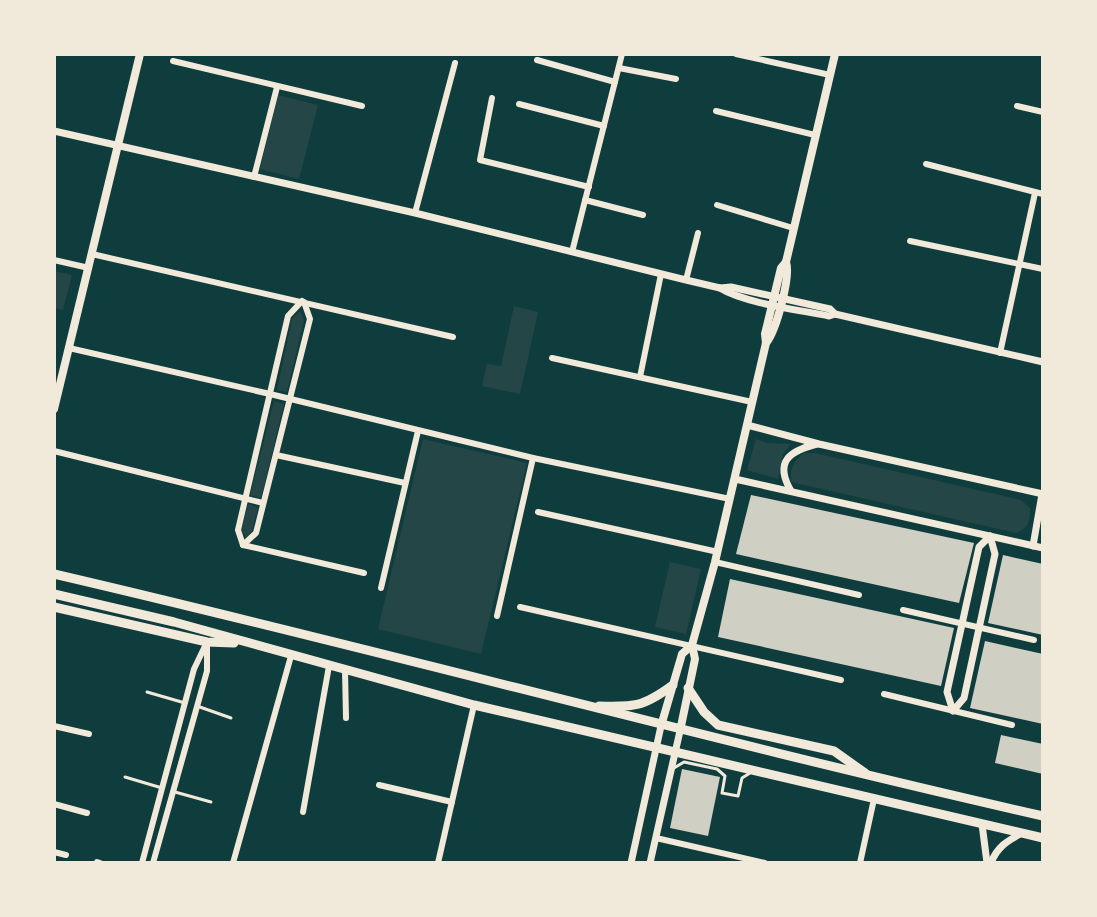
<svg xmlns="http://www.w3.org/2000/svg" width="1097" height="917" font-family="'Exo 2',sans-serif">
<rect width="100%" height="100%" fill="#0f3d3e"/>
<!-- green -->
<g fill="#244646">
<path d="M278 95 318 105 299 179 260 169Z"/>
<path d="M54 271 72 275 63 310 54 308Z"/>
<path d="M514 306 538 312 520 394 482 386 487 364 501 366Z"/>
<path d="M300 311 304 320 287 392 277 390 292 319Z"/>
<path d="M274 401 284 404 261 498 250 495Z"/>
<path d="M423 439 527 463 481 654 378 629Z"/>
<path d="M756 439 767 443 791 444 783 454 778 479 747 470Z"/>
<path d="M804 453H815L1021 500 1030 508C1030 521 1029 528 1016 533L791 482C790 468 793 462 804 453Z"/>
<path d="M248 504 258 507 252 531 246 537 242 530Z"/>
<path d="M670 562 701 569 686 634 655 627Z"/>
</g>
<!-- building -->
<g fill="#cfcfc3">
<path d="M751 495 974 543 959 603 736 554Z"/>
<path d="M1003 555 1043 564V635L988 623Z"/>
<path d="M730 579 954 628 941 686 718 637Z"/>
<path d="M985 641 1043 654V724L970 708Z"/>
<path d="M1001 735 1043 744V774L995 763Z"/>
<path d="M682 769 720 777 708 836 670 828Z"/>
</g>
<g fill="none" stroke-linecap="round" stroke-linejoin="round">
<!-- service -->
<g stroke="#f1e9da" stroke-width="3">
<path d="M147 692 185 703"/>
<path d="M197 706 231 718"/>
<path d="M674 768 684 762 717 769 725 776 722 793 738 796 742 778 750 773"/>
<path d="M125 777 162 788"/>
<path d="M175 792 211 802"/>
</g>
<!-- minor -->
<g stroke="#f1e9da" stroke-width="6">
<path d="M736 54 830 75"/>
<path d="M537 60 615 82"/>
<path d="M173 61 362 106"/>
<path d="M619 68 676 79"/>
<path d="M492 98 480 160 589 187"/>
<path d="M519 104 604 126"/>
<path d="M1017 106 1043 112"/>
<path d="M716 111 815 135"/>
<path d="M926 164 1043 194"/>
<path d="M254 177 277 87"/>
<path d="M585 200 643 215"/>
<path d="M717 205 793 228"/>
<path d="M415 213 455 63"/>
<path d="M910 241 1043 269"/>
<path d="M572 252 622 54"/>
<path d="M92 254 453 337"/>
<path d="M54 260 89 268"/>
<path d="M686 280 698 233"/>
<path d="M69 348 270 394 533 458 730 499"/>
<path d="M1000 353 1035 193"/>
<path d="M552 358 752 402"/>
<path d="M640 377 661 274"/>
<path d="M54 451 263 503"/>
<path d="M276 455 405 483"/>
<path d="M538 512 718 552"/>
<path d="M243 545 256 533 310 319 304 302"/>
<path d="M243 545 238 530 288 316 302 301"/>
<path d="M243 545 364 573"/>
<path d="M715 562 859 595"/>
<path d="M381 588 418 431"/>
<path d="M520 607 841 680"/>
<path d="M903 610 1034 640"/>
<path d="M497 616 533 458"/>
<path d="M345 670 346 718"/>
<path d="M884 694 1012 725"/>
<path d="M54 726 89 734"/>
<path d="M379 785 452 802"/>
<path d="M54 804 87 813"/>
<path d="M303 812 329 666"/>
<path d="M656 838 765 863"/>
<path d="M54 852 66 855"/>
<path d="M97 862 100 863"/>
<path d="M142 863 194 669 207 642"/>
<path d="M153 863 207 671V646"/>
<path d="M233 863 291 656"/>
<path d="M438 863 474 705"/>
<path d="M860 863 874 799"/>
</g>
<!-- tertiary -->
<g stroke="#f1e9da" stroke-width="7">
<path d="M54 131 415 213 686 280 720 288 731 287 830 309 835 314 1043 362"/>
<path d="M720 288C744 303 799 310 829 316L835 314"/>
<path d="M747 425 819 444 1043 494"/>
<path d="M735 479 1043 548"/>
<path d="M791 491C774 462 789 451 817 444"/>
<path d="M990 536 995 554 964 698 953 711 947 692 979 547Z"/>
<path d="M1033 546 1042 494"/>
<path d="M982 824 987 863"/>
<path d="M631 863 661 726"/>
<path d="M650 863 680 731"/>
<path d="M991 863C997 847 1007 841 1022 833"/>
</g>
<!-- secondary -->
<g stroke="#f1e9da" stroke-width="8">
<path d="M766 343C776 331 791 277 786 262"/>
<path d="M54 409 140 54"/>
<path d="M661 726 682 654 692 645"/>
<path d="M680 731 695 659 692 645 715 562 766 343 765 334 781 268 786 262 835 54"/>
</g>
<!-- primary -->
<g stroke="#f1e9da" stroke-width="9">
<path d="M54 574C385 651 712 741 1043 816"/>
<path d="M54 594 174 622 474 705 1043 838"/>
<path d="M54 607 207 642 234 643"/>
<path d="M688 688 704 712 718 725 834 751 865 773"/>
<path d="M599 706C635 707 643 707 673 685"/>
</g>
</g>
<!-- border -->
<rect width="1097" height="917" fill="none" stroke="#f1e9da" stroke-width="112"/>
</svg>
